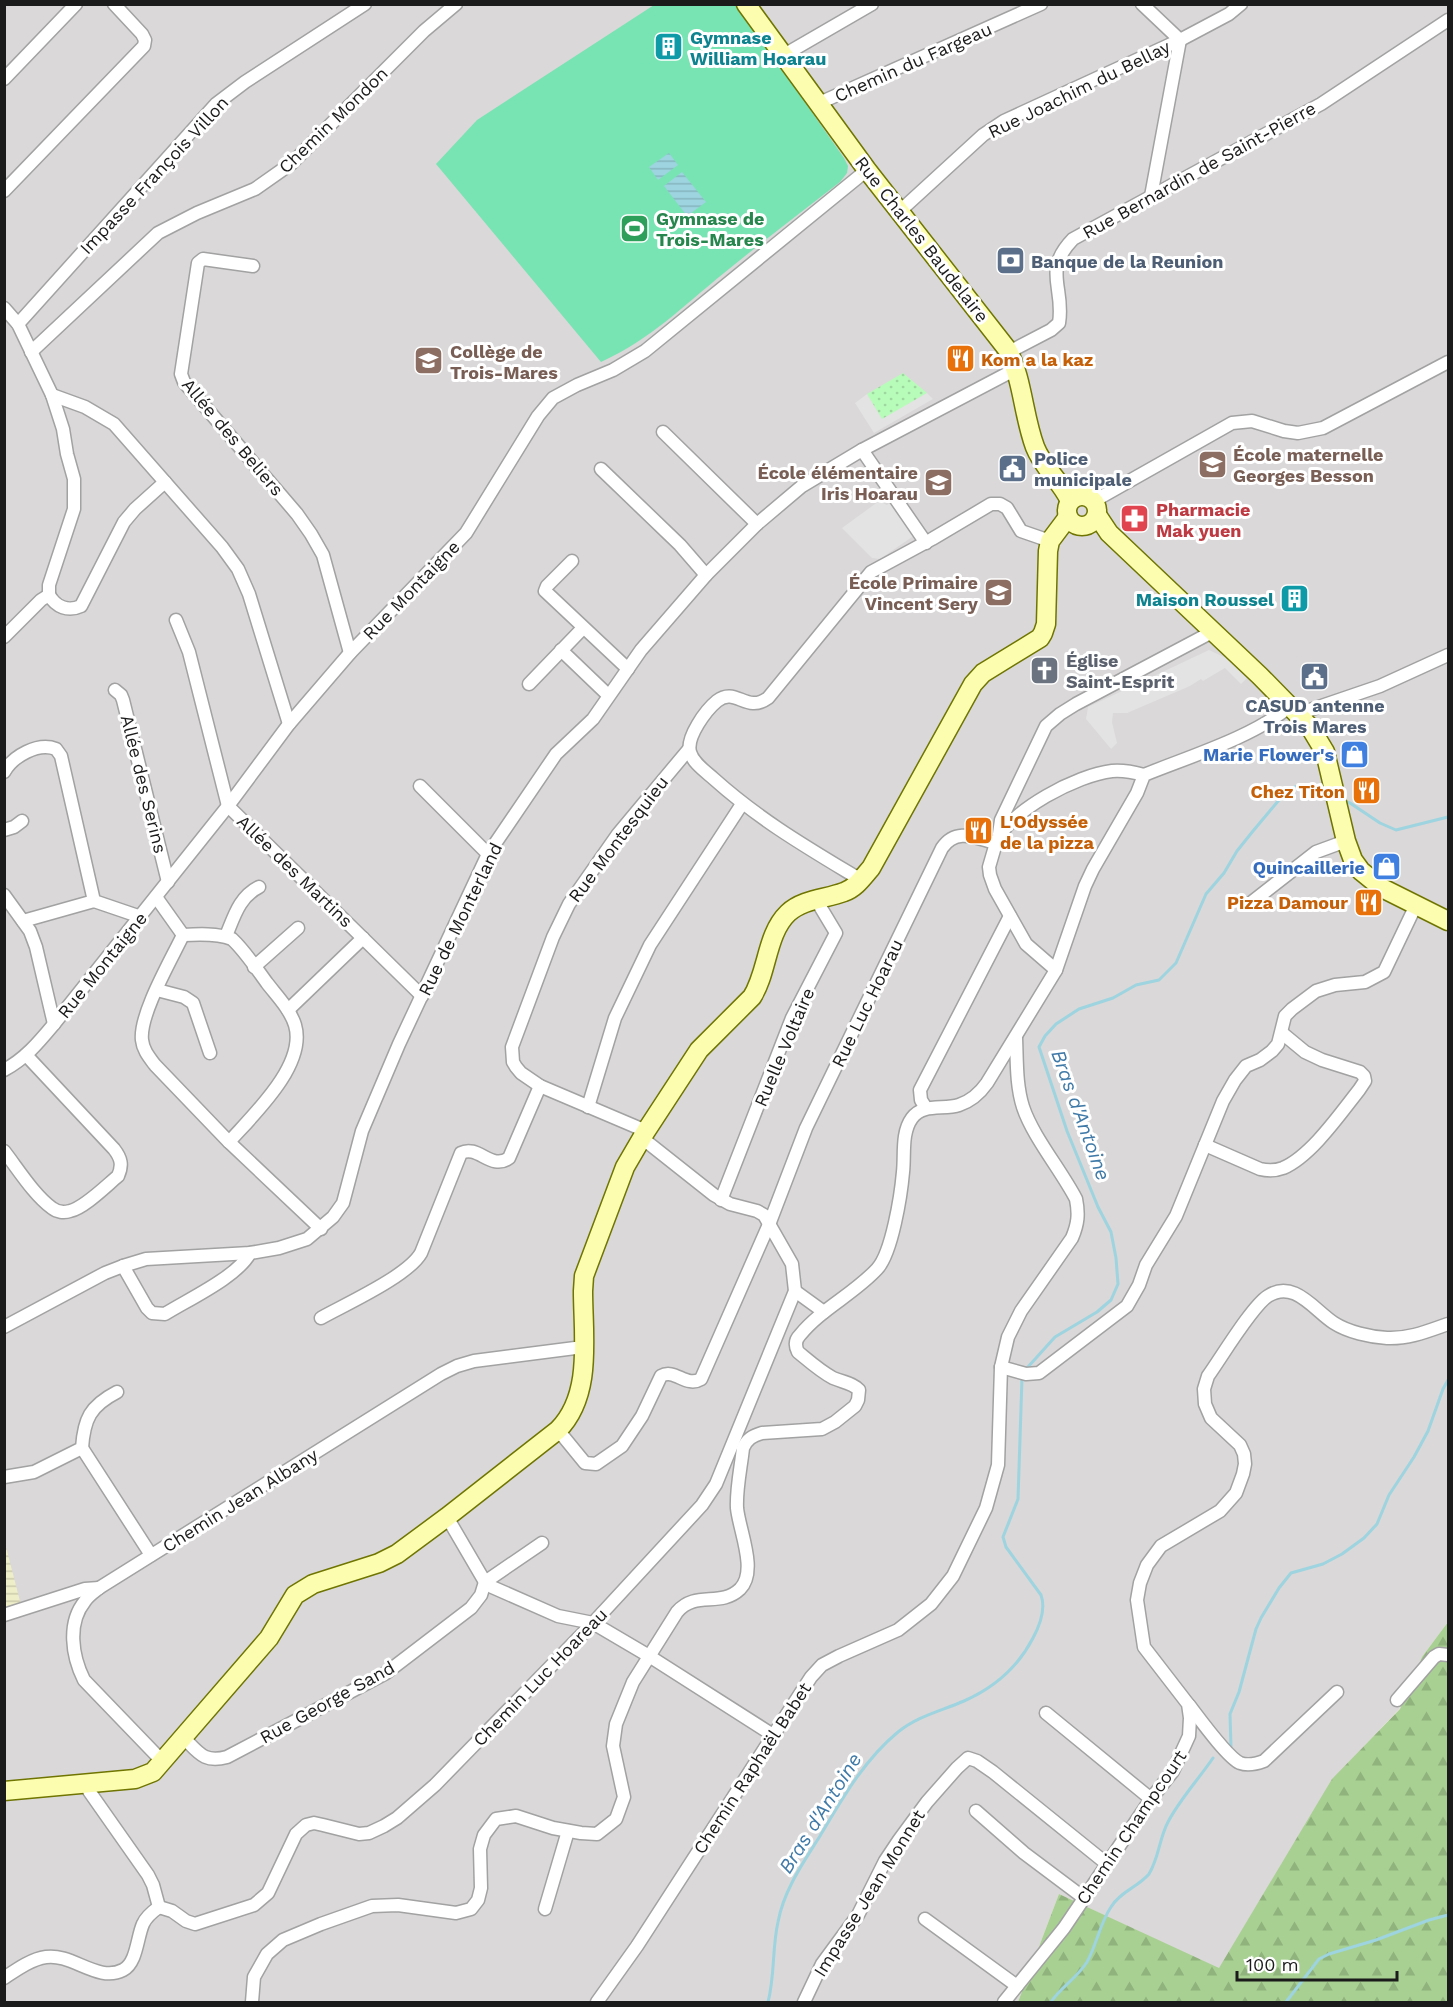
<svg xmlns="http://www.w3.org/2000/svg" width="1453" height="2007" font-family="'Work Sans',sans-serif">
<defs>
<pattern id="farmland-rules" width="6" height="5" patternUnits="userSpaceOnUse" patternTransform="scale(1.5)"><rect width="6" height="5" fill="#eeeec9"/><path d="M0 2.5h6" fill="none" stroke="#ccccac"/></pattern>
<pattern id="forest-firs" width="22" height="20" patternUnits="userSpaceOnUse" patternTransform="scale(1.5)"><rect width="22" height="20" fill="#a8d092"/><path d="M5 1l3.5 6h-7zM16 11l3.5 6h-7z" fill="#90b27d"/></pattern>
<pattern id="park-dots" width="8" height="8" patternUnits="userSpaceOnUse" patternTransform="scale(1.5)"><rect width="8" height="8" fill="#b8fcba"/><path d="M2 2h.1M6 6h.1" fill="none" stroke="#9ed79f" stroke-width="1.8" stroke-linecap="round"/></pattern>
<pattern id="water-rules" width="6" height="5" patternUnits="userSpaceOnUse" patternTransform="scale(1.5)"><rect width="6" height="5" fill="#9dd4df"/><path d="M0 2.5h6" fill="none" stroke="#87b5bf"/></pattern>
</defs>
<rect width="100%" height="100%" fill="#eee8e0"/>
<!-- residential -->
<path fill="#dad8d8" d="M5 5H1448V1622L1422 1657 1400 1708 1332 1780 1219 1969 1059 1894 1018 2002H5Z"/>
<!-- farmland -->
<path fill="url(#farmland-rules)" d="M6 1547 21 1605 5 1610 4 1548Z"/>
<!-- forest -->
<path fill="url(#forest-firs)" d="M1448 1622V2002H1018L1059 1894 1219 1968 1332 1779 1400 1709 1422 1657Z"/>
<!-- park -->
<path fill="url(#park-dots)" d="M903 373 927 393 882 420 867 394Z"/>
<!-- pitch -->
<path fill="#78e3b3" d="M736 4 844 158 848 166 847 173 840 182C801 212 762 242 724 273 682 307 651 339 601 362L436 164 477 120 654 5Z"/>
<!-- parking -->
<g fill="#e3e3e3">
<path d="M927 393 933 399 874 433 855 403 867 394 882 419Z"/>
<path d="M879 501 887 505 890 502 915 535 880 559 872 558 842 528Z"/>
<path d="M1209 650 1226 658 1247 678 1241 684 1225 668 1203 681 1201 679 1190 686 1127 713H1113L1112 722 1117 743 1111 749 1086 719 1088 707Z"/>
</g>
<!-- water -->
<g fill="url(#water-rules)">
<path d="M669 153 678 165 658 180 649 167Z"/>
<path d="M682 172 706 202 687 216 664 186Z"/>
</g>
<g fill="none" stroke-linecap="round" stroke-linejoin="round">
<!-- stream -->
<g stroke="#9dd4df" stroke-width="3">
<path d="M1343 801 1350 803 1380 823 1396 830 1448 817"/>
<path d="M1027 1368 1055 1337 1097 1312 1111 1300 1118 1284 1116 1258 1111 1232 1098 1207 1067 1131 1039 1047 1045 1036 1056 1024 1079 1009 1113 998 1136 985 1159 980 1176 963 1206 894 1224 873 1237 851 1253 831 1279 800 1289 790 1297 786 1310 787 1328 796"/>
<path d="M1231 1748 1230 1714 1239 1692 1256 1629 1261 1618 1279 1588 1291 1573 1323 1564 1342 1554 1364 1538 1377 1524 1389 1495 1414 1457 1428 1431 1443 1389 1448 1380"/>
<path d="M768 2002C775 1976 772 1948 778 1922 784 1890 803 1863 820 1836 842 1799 864 1760 898 1732 918 1716 941 1711 964 1701 994 1688 1018 1667 1033 1638 1040 1625 1046 1609 1041 1595L1006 1547 1003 1537 1018 1499 1022 1378"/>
<path d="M1051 2002C1061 1987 1077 1978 1087 1962 1097 1944 1100 1923 1111 1907 1120 1892 1138 1887 1149 1874 1159 1858 1159 1839 1168 1822 1180 1799 1198 1780 1213 1758"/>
<path d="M1286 2002 1319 1959 1329 1954 1376 1940 1429 1920 1448 1915"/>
</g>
<defs>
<g id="street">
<path d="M1142 4 1180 40 1151 196"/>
<path d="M784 55 872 4"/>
<path d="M4 79 76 4"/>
<path d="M817 104 1041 4"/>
<path d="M4 191 144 46 145 40 142 34 114 4"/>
<path d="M900 211 983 135 1004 121 1180 40 1229 14 1241 4"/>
<path d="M253 266 203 259 198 263 181 374 184 382 297 514 311 534 323 555 350 653"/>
<path d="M4 308 18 324 52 395 63 429 67 454 74 479V509L49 585V595"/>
<path d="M18 324 216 104 245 82 365 4"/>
<path d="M31 352 158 233 197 213 255 189 292 163 424 31 456 4"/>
<path d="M1009 352 1051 330 1059 323C1065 287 1042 271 1073 239L1321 104 1448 20"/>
<path d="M52 395 85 407 114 424 222 547 238 569 249 594 289 724"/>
<path d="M663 432 757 524"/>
<path d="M862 450 926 543"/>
<path d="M601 469 680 545 706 575"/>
<path d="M1094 501 1232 423 1252 421 1284 431 1298 433 1323 428 1448 362"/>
<path d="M572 561 547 586 545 591 628 669"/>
<path d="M49 595C56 607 68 612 81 606L124 522 135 509 165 482"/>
<path d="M176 620 189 652 228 806 422 996"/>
<path d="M4 637 41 600 49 595"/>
<path d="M561 650 608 695"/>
<path d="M529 684 583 628"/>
<path d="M115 690 121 695 123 700 168 882"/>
<path d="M1298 714 1380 686 1448 655"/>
<path d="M4 772C13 756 38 742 56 749L61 756 94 901 141 917"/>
<path d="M420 786 488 854"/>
<path d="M4 830 14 827 22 821"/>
<path d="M999 834 1001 820 1046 726 1060 714 1076 704 1212 632"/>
<path d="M996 843 989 867 990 875 995 889 1026 944 1056 970"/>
<path d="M861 880C808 848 761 821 714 779 705 771 693 763 690 752 686 737 706 710 717 701 736 686 746 714 768 698L871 572 932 539 991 504H1000L1007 508 1021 531 1050 541"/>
<path d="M4 895 30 931 36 947 54 1024"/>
<path d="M156 897 183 935"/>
<path d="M1252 902 1316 852 1346 841"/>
<path d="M23 921 94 901"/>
<path d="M183 935C171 960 139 1015 142 1040 143 1050 149 1057 155 1065L229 1142 321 1229"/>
<path d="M183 935C198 934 218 933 232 939 245 951 256 968 267 983 277 996 290 1009 295 1025 307 1065 253 1115 229 1142"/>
<path d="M226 936C234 917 239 897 259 887"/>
<path d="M254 967 298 928"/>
<path d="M157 990 184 997 193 1003 210 1053"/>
<path d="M288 1010 363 938"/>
<path d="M4 1070C25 1059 39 1042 54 1024L228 806 289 724 350 653 466 533 538 416 553 398 577 385 613 370 645 351 867 170"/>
<path d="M588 1107 615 1018 650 945 742 804"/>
<path d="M926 1108 921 1100 920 1090 1010 916"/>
<path d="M646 1131 540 1086 521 1073 516 1067 513 1062 512 1047 553 937 569 904 618 834 689 749"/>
<path d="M1205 1145 1260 1169C1268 1171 1275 1171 1283 1168 1311 1156 1340 1114 1359 1090L1365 1081 1364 1076 1360 1072 1322 1060 1305 1052 1282 1033"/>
<path d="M4 1151C18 1169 34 1195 52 1208 57 1212 64 1213 70 1211 84 1208 106 1186 118 1176 123 1165 121 1158 114 1149L26 1055"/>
<path d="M721 1200 792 1018 836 933 821 908 819 899"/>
<path d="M123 1266 147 1308 152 1313 165 1314C189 1299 237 1277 250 1253"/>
<path d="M795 1291 824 1312"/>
<path d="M321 1318C346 1304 408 1276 421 1253L461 1153C478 1144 491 1171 509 1158L540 1086"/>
<path d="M4 1327 105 1273 123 1266 146 1259 250 1253 279 1248 307 1239 333 1217 343 1203 362 1131 399 1044 488 854 556 754 593 719 641 650 706 575 757 524 802 486 862 450 1016 369"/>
<path d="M1001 1367 1026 1374 1039 1373 1127 1306 1139 1285 1146 1265 1176 1216 1223 1101 1235 1080 1246 1066 1260 1060 1272 1051 1278 1044 1285 1016 1292 1009 1316 991 1335 985 1365 982 1384 972 1416 905"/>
<path d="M558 1430 585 1463 596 1464 622 1446 642 1416 661 1376C675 1368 686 1388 701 1379L770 1222 806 1128 942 848C956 827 976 838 996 843 1010 810 1077 775 1112 771 1123 770 1133 772 1144 775"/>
<path d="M82 1448 151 1555"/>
<path d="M4 1477 34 1472 82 1448C84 1419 90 1406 117 1392"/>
<path d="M447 1517 485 1582 492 1587 558 1616 593 1623 649 1656 773 1735"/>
<path d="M4 1615 85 1589 99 1588"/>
<path d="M1397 1700 1434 1657 1439 1654 1448 1655"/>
<path d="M1189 1705C1199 1718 1227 1757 1240 1763 1248 1766 1256 1764 1264 1761L1337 1692"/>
<path d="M1046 1713 1151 1799"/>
<path d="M184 1738C199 1753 204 1763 227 1757L386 1673 471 1608 481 1595 485 1582 542 1543"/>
<path d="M163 1762 84 1680C72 1656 67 1623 85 1601 88 1596 94 1592 99 1588L441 1374 457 1366 474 1361 583 1347"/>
<path d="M88 1784 89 1791 148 1875 153 1885 159 1907"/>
<path d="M976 1811 1024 1853 1084 1898"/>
<path d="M159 1907 172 1911 186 1921 195 1924 254 1905 268 1893 296 1834 306 1825 314 1823 323 1825 359 1834 369 1833 384 1826 397 1818 435 1785 593 1623 702 1505 716 1484 795 1291 792 1264 764 1215 757 1211 730 1204 714 1195 642 1138"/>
<path d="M545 1909 568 1831"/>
<path d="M925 1919 1017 1986"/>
<path d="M4 1978C16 1970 31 1959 46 1957 72 1953 98 1983 123 1970 137 1963 137 1937 143 1924 146 1917 152 1912 159 1907"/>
<path d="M252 2002 254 1977 267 1954 283 1940 321 1924 372 1906 398 1905 456 1913 471 1909 478 1900 481 1888 480 1849 484 1835 496 1819 516 1816 553 1828 581 1833 597 1834 616 1819 624 1797 613 1746 616 1724 633 1682 677 1612C696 1590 720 1608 740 1589 758 1571 739 1530 737 1508 736 1489 741 1467 743 1448 747 1439 752 1436 762 1433L822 1429 835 1422 855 1406 858 1400 859 1390C853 1383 842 1382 833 1378 820 1371 809 1361 798 1352 795 1346 795 1340 800 1335 821 1309 854 1294 877 1269 892 1253 901 1195 903 1172 905 1155 901 1133 912 1118 923 1103 943 1110 959 1105 971 1101 980 1093 987 1083L1056 970 1085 886 1093 869 1137 793 1144 775C1188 757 1254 737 1290 706"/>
<path d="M597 2002 637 1946 811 1677 822 1665 839 1656 898 1630 931 1604 953 1576 986 1508 998 1465 1001 1367 1008 1337 1021 1311 1072 1238C1078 1224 1079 1214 1076 1199 1061 1170 1033 1137 1023 1107 1016 1085 1017 1061 1016 1038"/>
<path d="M804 2002 822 1964 858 1915 885 1861 899 1840 927 1802 957 1768 968 1758 977 1761 993 1772 1107 1864"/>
<path d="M1004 2002 1064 1928 1151 1799 1173 1771 1189 1736 1190 1718 1188 1704 1144 1647 1137 1600 1140 1583 1147 1565 1161 1546 1220 1511 1236 1493 1243 1474 1245 1464 1244 1454 1240 1445 1211 1418 1205 1404 1204 1389 1208 1376C1221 1358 1252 1306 1268 1296 1294 1279 1314 1310 1334 1323 1348 1332 1370 1337 1387 1338 1409 1339 1428 1331 1448 1324"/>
</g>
<g id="secondary">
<path d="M746 4 867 170 1007 349C1023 379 1023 415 1035 447 1043 468 1061 481 1070 501"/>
<circle cx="1082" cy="511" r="15"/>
<path d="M1097 515 1109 533 1260 676 1310 727 1325 752 1346 841 1353 860 1361 871 1382 888 1448 921"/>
<path d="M4 1791 135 1779 153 1772 269 1638 295 1595 313 1584 379 1563 397 1554 447 1517 558 1430C593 1395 583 1336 583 1291L584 1276 625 1167 646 1131 699 1050 752 997C768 972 766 934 788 913 803 899 826 899 844 892 856 888 863 877 871 868L973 684 983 673 1040 638 1043 633 1046 624 1048 551 1050 541 1068 517"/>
</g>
</defs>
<!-- street casing -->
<use href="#street" stroke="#a2a2a2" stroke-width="15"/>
<!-- secondary casing -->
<use href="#secondary" stroke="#6f7500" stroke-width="21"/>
<!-- street -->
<use href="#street" stroke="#fff" stroke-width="12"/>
<!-- secondary -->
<use href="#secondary" stroke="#fdfdaf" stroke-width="18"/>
</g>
<!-- icons -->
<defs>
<symbol id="building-square" viewBox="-11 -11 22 22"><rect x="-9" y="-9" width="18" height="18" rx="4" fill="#0f9aa8" stroke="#fff"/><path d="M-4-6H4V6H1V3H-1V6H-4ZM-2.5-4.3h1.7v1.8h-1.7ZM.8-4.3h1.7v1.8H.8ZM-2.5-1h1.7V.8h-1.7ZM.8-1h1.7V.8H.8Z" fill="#fff"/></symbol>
<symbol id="stadium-square" viewBox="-11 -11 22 22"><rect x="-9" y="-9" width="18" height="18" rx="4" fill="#2e9e5b" stroke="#fff"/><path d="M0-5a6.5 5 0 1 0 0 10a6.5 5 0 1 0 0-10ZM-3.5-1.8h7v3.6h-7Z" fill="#fff"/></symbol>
<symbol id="bank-square" viewBox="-11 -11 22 22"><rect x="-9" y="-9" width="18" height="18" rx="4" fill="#5c6f8a" stroke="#fff"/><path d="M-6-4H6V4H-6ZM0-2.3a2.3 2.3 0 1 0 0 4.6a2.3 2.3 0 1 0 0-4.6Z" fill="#fff"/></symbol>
<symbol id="restaurant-square" viewBox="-11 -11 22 22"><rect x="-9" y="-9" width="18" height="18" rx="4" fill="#e8710a" stroke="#fff"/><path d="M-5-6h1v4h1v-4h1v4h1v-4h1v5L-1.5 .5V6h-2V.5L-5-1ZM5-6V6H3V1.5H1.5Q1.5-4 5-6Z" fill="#fff"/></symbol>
<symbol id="school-square" viewBox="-11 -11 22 22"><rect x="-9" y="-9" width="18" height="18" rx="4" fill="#8d6e63" stroke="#fff"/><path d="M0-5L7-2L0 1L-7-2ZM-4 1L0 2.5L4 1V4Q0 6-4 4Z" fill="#fff"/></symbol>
<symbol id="civic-square" viewBox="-11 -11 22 22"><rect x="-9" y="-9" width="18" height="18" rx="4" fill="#5c6f8a" stroke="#fff"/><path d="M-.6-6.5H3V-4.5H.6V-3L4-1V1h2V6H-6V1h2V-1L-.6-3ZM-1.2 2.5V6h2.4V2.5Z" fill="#fff"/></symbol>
<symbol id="pharmacy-square" viewBox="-11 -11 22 22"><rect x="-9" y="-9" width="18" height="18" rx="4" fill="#e0444e" stroke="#fff"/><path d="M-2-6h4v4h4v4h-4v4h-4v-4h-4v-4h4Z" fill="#fff"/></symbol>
<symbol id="church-square" viewBox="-11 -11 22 22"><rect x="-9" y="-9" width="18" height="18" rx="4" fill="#6b7280" stroke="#fff"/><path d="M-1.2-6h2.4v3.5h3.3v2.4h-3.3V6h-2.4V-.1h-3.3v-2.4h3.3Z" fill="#fff"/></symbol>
<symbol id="shop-square" viewBox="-11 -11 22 22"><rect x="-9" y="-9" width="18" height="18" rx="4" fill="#3f7fe0" stroke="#fff"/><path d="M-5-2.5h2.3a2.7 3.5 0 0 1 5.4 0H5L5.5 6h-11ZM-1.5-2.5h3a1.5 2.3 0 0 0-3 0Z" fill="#fff"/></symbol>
</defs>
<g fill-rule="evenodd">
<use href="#building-square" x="652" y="30" width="33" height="33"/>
<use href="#stadium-square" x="618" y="212" width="33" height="33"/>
<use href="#bank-square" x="994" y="244" width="33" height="33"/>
<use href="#restaurant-square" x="944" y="342" width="33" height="33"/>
<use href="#school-square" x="412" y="344" width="33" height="33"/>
<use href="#school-square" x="1196" y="448" width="33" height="33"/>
<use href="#civic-square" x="996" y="452" width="33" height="33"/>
<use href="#school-square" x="922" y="466" width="33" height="33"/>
<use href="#pharmacy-square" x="1118" y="502" width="33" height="33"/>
<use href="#school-square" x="982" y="576" width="33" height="33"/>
<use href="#building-square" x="1278" y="582" width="33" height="33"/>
<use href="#church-square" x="1028" y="654" width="33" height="33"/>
<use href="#civic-square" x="1298" y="660" width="33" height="33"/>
<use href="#shop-square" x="1338" y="738" width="33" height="33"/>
<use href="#restaurant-square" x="1350" y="774" width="33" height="33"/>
<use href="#restaurant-square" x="962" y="814" width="33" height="33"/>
<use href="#shop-square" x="1370" y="850" width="33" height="33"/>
<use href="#restaurant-square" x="1352" y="886" width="33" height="33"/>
</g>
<g text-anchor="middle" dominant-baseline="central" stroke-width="6" stroke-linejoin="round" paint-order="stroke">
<!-- culture labels -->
<g font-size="18" font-weight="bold" fill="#0d838f" stroke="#fff" text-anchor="start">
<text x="690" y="37">Gymnase<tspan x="690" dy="21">William Hoarau</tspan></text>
<text x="1274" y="599" text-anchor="end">Maison Roussel</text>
</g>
<!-- street labels -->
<g font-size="18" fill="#1b1b1b" stroke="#fff">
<text transform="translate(913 62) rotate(-24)">Chemin du Fargeau</text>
<text transform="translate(1079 89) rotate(-26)">Rue Joachim du Bellay</text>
<text transform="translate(333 120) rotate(-44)">Chemin Mondon</text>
<text transform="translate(1199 170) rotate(-29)">Rue Bernardin de Saint-Pierre</text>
<text transform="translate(154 175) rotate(-47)">Impasse François Villon</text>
<text transform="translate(922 239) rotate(52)">Rue Charles Baudelaire</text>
<text transform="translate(233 437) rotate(50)">Allée des Beliers</text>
<text transform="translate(411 590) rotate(-46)">Rue Montaigne</text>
<text transform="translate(144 784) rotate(76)">Allée des Serins</text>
<text transform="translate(618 839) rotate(-53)">Rue Montesquieu</text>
<text transform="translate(295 871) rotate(44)">Allée des Martins</text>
<text transform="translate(460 919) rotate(-64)">Rue de Monterland</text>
<text transform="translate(102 965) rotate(-51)">Rue Montaigne</text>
<text transform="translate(867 1003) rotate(-64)">Rue Luc Hoarau</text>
<text transform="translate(784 1047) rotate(-67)">Ruelle Voltaire</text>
<text transform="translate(240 1500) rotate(-32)">Chemin Jean Albany</text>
<text transform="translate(540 1677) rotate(-46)">Chemin Luc Hoareau</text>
<text transform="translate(327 1702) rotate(-29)">Rue George Sand</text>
<text transform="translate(752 1768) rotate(-57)">Chemin Raphaël Babet</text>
<text transform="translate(1131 1827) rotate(-56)">Chemin Champcourt</text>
<text transform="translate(869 1893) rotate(-58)">Impasse Jean Monnet</text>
</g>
<!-- leisure labels -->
<g font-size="18" font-weight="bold" fill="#27864d" stroke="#fff" text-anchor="start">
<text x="656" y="218">Gymnase de<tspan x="656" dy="21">Trois-Mares</tspan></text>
</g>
<!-- service labels -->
<g font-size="18" font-weight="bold" fill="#4e5e75" stroke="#fff" text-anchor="start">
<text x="1031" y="261">Banque de la Reunion</text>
<text x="1034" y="458">Police<tspan x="1034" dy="21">municipale</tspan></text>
<text x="1315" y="705" text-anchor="middle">CASUD antenne<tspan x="1315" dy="21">Trois Mares</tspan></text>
</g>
<!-- education labels -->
<g font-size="18" font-weight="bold" fill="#785e54" stroke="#fff" text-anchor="start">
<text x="450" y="351">Collège de<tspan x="450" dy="21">Trois-Mares</tspan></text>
<text x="1233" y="454">École maternelle<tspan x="1233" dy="21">Georges Besson</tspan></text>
<text x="918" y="472" text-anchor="end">École élémentaire<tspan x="918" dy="21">Iris Hoarau</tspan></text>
<text x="978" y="582" text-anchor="end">École Primaire<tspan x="978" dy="21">Vincent Sery</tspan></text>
</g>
<!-- food labels -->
<g font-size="18" font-weight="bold" fill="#c56008" stroke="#fff" text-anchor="start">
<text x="981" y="359">Kom a la kaz</text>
<text x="1345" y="791" text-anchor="end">Chez Titon</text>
<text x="1000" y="821">L'Odyssée<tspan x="1000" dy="21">de la pizza</tspan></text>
<text x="1348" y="902" text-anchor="end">Pizza Damour</text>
</g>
<!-- health labels -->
<g font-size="18" font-weight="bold" fill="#be3a42" stroke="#fff" text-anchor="start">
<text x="1156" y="509">Pharmacie<tspan x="1156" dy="21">Mak yuen</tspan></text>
</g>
<!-- worship labels -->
<g font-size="18" font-weight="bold" fill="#5b616d" stroke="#fff" text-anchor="start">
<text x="1066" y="660">Église<tspan x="1066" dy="21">Saint-Esprit</tspan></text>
</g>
<!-- shop labels -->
<g font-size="18" font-weight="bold" fill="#366cbe" stroke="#fff" text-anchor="end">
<text x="1334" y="754">Marie Flower's</text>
<text x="1365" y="867">Quincaillerie</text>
</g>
<!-- water labels -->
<g font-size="20" font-style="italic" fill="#407aa8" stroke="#fff">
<text transform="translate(1081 1115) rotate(70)">Bras d'Antoine</text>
<text transform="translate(820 1813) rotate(-58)">Bras d'Antoine</text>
</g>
</g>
<!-- border -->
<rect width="1453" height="2007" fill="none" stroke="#1b1b1b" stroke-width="12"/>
<!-- scale -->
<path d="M1237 1971v9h160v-9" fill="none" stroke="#1b1b1b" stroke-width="3"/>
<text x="1246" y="1971" font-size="18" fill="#1b1b1b" stroke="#ffffff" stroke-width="4.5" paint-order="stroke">100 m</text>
</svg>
